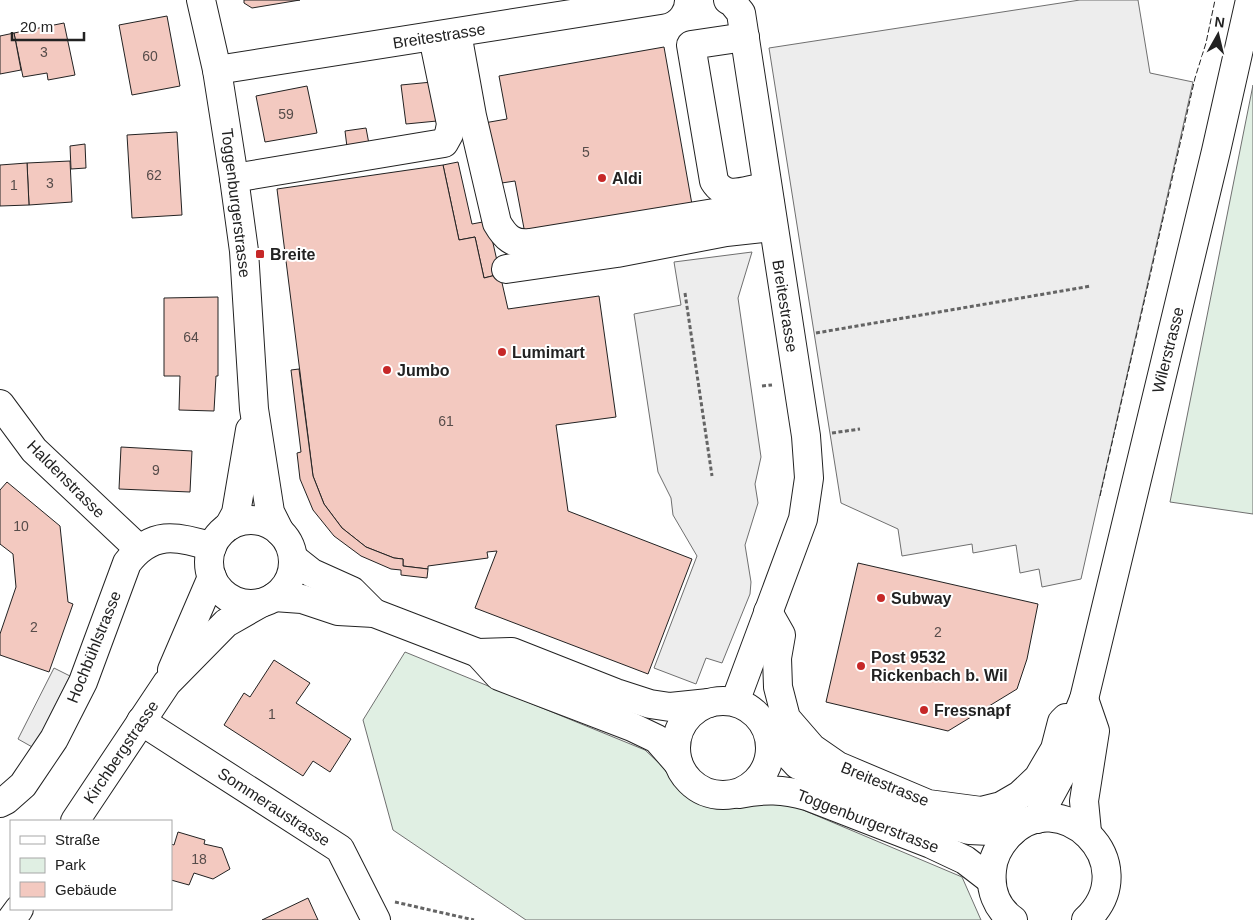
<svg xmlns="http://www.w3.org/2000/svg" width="1253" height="920" font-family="Arial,sans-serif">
<rect width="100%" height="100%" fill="#fff"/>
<!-- green -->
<g fill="#e0efe3" stroke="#6f6f6f">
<path d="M1253 85V514L1170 502Z"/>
<path d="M405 652 645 750 702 803 789 804 962 877 981 920H526L393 830 363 720Z"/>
</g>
<!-- parking -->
<g fill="#ededed" stroke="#6f6f6f">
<path d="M1080 0H1138L1150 73 1193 82 1081 579 1042 587 1039 569 1020 573 1016 545 973 553 972 544 902 556 898 529 841 503 769 48Z"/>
<path d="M752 252 738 298 761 457 755 484 758 503 745 545 751 582 750 594 722 663 706 658 696 684 654 668 697 556 673 515 671 498 658 472 634 314 681 305 674 262Z"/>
<path d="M54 668 70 676 34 748 18 739Z"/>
</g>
<!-- building -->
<g fill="#f3c9c0" stroke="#222">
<path d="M244 0H300L252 8 244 3Z"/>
<path d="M167 16 180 86 132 95 119 25Z"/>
<path d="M64 23 75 75 48 80 47 73 23 77 14 33Z"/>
<path d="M14 33 21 70 0 74V36Z"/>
<path d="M664 47 693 210 526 239 515 181 495 184 484 123 507 119 499 76Z"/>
<path d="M432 82 437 121 406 124 401 85Z"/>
<path d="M307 86 317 133 265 142 256 96Z"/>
<path d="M366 128 369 144 347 147 345 131Z"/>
<path d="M177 132 182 215 132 218 127 135Z"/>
<path d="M85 144 86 168 71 169 70 146Z"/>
<path d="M70 161 72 202 29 205 27 163Z"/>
<path d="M458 162 472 224 488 221 500 274 484 278 475 237 459 240 443 165Z"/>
<path d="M27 163 29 205 0 206V165Z"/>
<path d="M443 165 459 240 475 237 484 278 500 274 508 309 599 296 616 417 556 425 568 511 692 559 648 674 475 608 497 551 487 552 488 558 428 566V569L403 566V559L394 558 366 547 342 528 324 504 313 476 277 189Z"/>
<path d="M218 297V376H216L214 411 179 410 180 376H164V298Z"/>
<path d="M299 369 313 476 324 504 342 528 366 547 394 558 403 559V566L428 569 427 578 401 575V570L391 569 361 556 334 536 313 510 300 479 297 453 301 452 291 370Z"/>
<path d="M121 447 192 451 190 492 119 489Z"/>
<path d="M7 482 60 526 68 602 73 604 49 672 0 655V634L16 587 13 554 0 544V490Z"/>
<path d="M858 563 1038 604 1027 659 1017 689 948 731 826 702Z"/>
<path d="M274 660 310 683 296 703 351 739 330 772 313 761 303 776 224 725 244 693 250 697Z"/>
<path d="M178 832 205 840 204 844 222 848 230 869 213 879 194 873 189 885 171 880V844L174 845Z"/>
<path d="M308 898 318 920H262Z"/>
</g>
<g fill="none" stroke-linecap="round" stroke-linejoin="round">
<defs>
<g id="minor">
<path d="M201 0 217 70 234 178 244 251 254 409 270 512 280 532"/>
<path d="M728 0 732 2 741 13 806 436 809 478 803 519 735 702"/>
<path d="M457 33 472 116 497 223C505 237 513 245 530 243L770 204"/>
<path d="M745 37 691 45 714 181C726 200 742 191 761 188"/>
<path d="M217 70 660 0"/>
<path d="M234 178 444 143 449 134 451 124 433 37"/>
<path d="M506 269 617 253 726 232 773 227"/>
<path d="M0 404 34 450 138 548"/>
<path d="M229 526 236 513 250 430"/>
<path d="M768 612 781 635 777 658 778 687 786 718 812 748 838 766 928 804 981 811 1001 806 1020 795 1038 778 1055 749 1062 722 1066 718"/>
<path d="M141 721 340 849 376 920"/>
<path d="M0 803 6 800 23 785 54 739 83 682 127 563C151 531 176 535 212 547"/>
</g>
<g id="major">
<circle cx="251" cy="562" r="42"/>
<path d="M293 558 312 573 352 591 374 613"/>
<path d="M274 597 302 599 338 611 374 613 478 653 512 652 616 693 650 704 670 707 709 703"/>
<path d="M478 653 499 676 632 727 657 739 678 763"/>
<path d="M172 670 212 577"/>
<path d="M1084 699 1095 731 1084 801 1087 832"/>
<circle cx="723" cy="748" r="47"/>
<path d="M769 734 798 765 846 786 930 819 969 830 1012 832"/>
<path d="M739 794C764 789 783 789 807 796L931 844 965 860 991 880"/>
<path d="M1037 819 1062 773 1073 726 1084 699 1216 151 1250 0"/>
<path d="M75 821 167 683 226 623 261 603"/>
<path d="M11 920 19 909"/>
<path d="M1013 920C996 908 990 889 992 870 993 856 999 846 1008 836 1058 780 1147 863 1086 920"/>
</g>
</defs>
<!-- minor casing -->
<use href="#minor" stroke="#222" stroke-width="30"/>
<!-- major casing -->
<use href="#major" stroke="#222" stroke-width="30"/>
<!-- path -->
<g stroke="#646464" stroke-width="3" stroke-dasharray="4 2.5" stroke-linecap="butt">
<path d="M685 293 712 476"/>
<path d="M816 333 1091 286"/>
<path d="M762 386 772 385"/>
<path d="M832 433 860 429"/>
<path d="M395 902 474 920"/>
</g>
<!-- minor -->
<use href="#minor" stroke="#fff" stroke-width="28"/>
<!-- major -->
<use href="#major" stroke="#fff" stroke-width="28"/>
<!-- fence -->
<path stroke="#222" stroke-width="1" stroke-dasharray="6 2.5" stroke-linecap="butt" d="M1100 496 1195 78 1206 43 1215 0"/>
</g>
<!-- markers -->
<g fill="#c62828" stroke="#fff" stroke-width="2">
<circle cx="602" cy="178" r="5"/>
<rect x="255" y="249" width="10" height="10" rx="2.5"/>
<circle cx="502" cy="352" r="5"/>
<circle cx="387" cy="370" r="5"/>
<circle cx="881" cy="598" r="5"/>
<circle cx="861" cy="666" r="5"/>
<circle cx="924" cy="710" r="5"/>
</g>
<g text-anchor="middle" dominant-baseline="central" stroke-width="4" stroke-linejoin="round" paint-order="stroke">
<!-- number labels -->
<g font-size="14" fill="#564c4a">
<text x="44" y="52">3</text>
<text x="150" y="56">60</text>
<text x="286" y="114">59</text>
<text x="586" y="152">5</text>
<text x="154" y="175">62</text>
<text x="50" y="183">3</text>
<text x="14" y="185">1</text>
<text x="191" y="337">64</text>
<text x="446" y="421">61</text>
<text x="156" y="470">9</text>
<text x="21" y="526">10</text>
<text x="34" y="627">2</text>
<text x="938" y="632">2</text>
<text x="272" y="714">1</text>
<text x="199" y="859">18</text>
</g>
<!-- street labels -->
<g font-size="16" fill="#222" stroke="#fff">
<text transform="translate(439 36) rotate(-9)">Breitestrasse</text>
<text transform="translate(236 203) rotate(83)">Toggenburgerstrasse</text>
<text transform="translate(785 306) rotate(81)">Breitestrasse</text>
<text transform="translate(1168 350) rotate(-76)">Wilerstrasse</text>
<text transform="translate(66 479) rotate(45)">Haldenstrasse</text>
<text transform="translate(94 647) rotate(-68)">Hochbühlstrasse</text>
<text transform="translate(121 752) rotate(-56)">Kirchbergstrasse</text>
<text transform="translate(885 784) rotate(22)">Breitestrasse</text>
<text transform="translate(274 807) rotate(33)">Sommeraustrasse</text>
<text transform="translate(868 821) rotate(21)">Toggenburgerstrasse</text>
</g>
<!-- poi labels -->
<g font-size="16" font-weight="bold" fill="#222" stroke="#fff" text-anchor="start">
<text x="612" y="178">Aldi</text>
<text x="270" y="254">Breite</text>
<text x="512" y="352">Lumimart</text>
<text x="397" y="370">Jumbo</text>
<text x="891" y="598">Subway</text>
<text x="871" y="657">Post 9532<tspan x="871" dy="18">Rickenbach b. Wil</tspan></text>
<text x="934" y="710">Fressnapf</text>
</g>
</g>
<!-- legend -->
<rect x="10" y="820" width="162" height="90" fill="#ffffff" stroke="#a7a7a7"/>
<rect x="20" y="836" width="25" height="8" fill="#ffffff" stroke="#a7a7a7"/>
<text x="55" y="845" font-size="15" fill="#222222">Straße</text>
<rect x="20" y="858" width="25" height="15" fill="#e0efe3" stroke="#a7a7a7"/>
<text x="55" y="870" font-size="15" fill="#222222">Park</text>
<rect x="20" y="882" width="25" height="15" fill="#f3c9c0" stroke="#a7a7a7"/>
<text x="55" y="895" font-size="15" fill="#222222">Gebäude</text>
<!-- north arrow -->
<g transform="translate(1218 35) rotate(8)" stroke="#ffffff" stroke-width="4" paint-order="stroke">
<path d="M0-4L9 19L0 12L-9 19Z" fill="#222222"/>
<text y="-8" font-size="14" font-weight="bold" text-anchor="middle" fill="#222222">N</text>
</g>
<!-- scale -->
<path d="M12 32v8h72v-8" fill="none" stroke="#222222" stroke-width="2.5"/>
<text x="20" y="32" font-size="15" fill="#222222" stroke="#ffffff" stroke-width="4" paint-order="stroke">20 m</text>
</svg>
